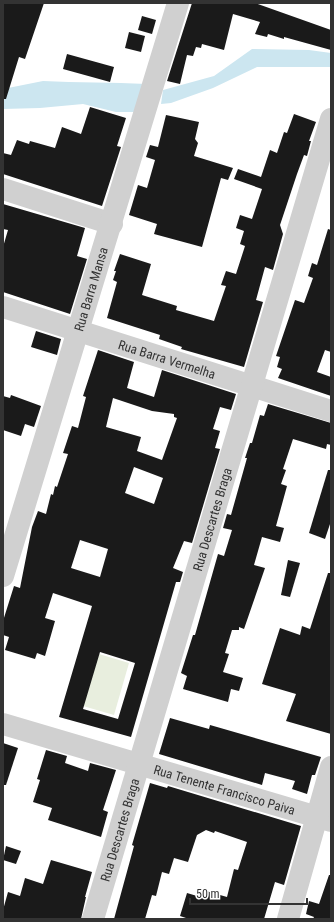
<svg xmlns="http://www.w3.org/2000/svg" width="334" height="922" font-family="'Roboto Condensed',sans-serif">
<rect width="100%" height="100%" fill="#fff"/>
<!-- green -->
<path fill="#e8eede" d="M99 654 129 663 114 715 83 706Z"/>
<!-- water -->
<g fill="#cce6f0">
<path d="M252 49 309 50 331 53V67H257L213 88 171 103 161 104 163 90 214 76Z"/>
<path d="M43 81C77 83 112 82 147 84L139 112H116L83 104 40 108 3 109V89Z"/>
</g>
<!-- building -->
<g fill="#1a1a1a" fill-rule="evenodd">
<path d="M3 3H44L25 59 19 57 6 99H3Z"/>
<path d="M192 3H255L331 30V50L284 37V39L268 34 267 37 255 34 260 22 233 14 224 50 202 44 201 48 196 47 193 56 187 55 180 84 167 81Z"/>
<path d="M142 16 156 20 152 34 138 30Z"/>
<path d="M129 32 145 36 141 52 125 48Z"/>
<path d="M67 54 114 67 110 82 63 69Z"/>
<path d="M90 107 126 118 117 146 121 147 102 206 3 174V153L11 155 17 140 29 144 30 141 55 148 62 127 81 134Z"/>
<path d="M294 114 316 122 309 141H311L307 156 304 155 297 174 280 225 283 234 273 270 265 267 256 300 263 302 244 367 181 349 182 347 159 339 160 335 107 318 117 282 113 280 116 271H114L120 254 151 264 142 295 177 306 176 310 214 321 226 286 221 285 226 271 236 274 245 246 240 244 244 231 236 228 240 215 252 219 262 189 234 179 238 169 261 177 270 150 277 153 284 132 287 133Z"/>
<path d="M166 115 199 122 195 139 198 143 194 156 233 168 228 180 221 178 202 247 154 234 157 224 129 215 138 185 147 188 155 160 146 157 150 145 158 147Z"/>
<path d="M3 204 85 228 77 256 87 259 70 314 3 292V247L8 230 3 229Z"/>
<path d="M328 229 331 230V352L325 350 317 372 331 377V396L278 378 282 369 277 367 280 357 276 356 295 300 304 303 313 278 308 276 312 263 317 265Z"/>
<path d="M36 331 61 339 57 355 31 347Z"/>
<path d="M98 350 134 362 127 388 154 397 162 370 236 394 231 410 220 407 213 429 220 431 215 448 220 449 192 543 184 541 173 568 183 572 180 582H176L131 737 59 717 92 606 53 593 45 618 55 621 45 656 37 653 35 659 5 650 9 637 3 635V621L14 586 20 588 32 527 38 511 46 514 51 494 53 495 55 486 57 487 68 454 63 453 72 426 78 428 86 397 83 396ZM113 398 152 411 174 414V417L177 418 162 460 137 451 141 437 106 427ZM134 467 163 478 154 504 125 493ZM80 540 108 549 100 577 71 568ZM100 652 135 663 118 719 83 709Z"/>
<path d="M11 395 41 406 34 427 25 424 21 436 3 430V396L10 398Z"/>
<path d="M268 404 331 423V445L327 444 326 449 293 439 283 469 286 470 281 484 287 486 276 526 284 528 280 542 262 537 254 565 265 568 244 629 239 627V630H232L225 653 229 654 223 672 243 678 239 691 231 689 228 702 183 689 187 676 181 673 193 635H195L218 554 224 556 232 530 223 528 227 514 231 515 247 458H245L250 443H252L260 415 264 416Z"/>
<path d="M328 470H331V521L325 539 309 533Z"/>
<path d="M288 560 300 563 290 597 281 595Z"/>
<path d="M328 573H331V734L286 721 296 694 262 684 280 628 300 635 302 626 310 629Z"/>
<path d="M170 718 209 729 210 725 217 727 321 757 315 775H312L307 794 292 789 295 781 265 773 262 785 159 754Z"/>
<path d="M3 743 18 748 6 785H3Z"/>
<path d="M46 750 67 756 65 763 88 771 90 763 116 770 103 810 108 812 101 837 48 820 52 808 33 802 40 780 37 779Z"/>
<path d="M150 783 167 788 168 786 301 826 284 885 275 882 264 919H189L180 916 187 893 197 896 199 889 227 897 234 869 238 870 247 842 215 831 214 833 206 830 197 835 188 862 174 858 169 874 162 872 156 896 152 895 145 919H114L134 846 132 845Z"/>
<path d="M6 846 21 851 16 864 3 860Z"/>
<path d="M51 860 92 872 85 897H86L81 919H3V910L8 892 20 896 25 878 43 884Z"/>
<path d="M329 875H331V919H313L314 917 306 914 309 901 319 904Z"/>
</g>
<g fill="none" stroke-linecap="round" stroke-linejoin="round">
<!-- minor -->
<g stroke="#d0d0d0" stroke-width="22">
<path d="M3 189 112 224"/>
<path id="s1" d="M3 307 331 411"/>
<path id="s2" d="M3 576 178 3"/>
<path id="s3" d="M3 724 331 821"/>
<path id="s4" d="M93 919 331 119"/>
<path d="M288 919 331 767"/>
</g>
</g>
<g text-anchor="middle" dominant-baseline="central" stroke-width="4" stroke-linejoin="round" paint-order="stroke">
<!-- street labels -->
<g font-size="13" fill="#333" stroke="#fff">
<text stroke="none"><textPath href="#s2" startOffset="300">Rua Barra Mansa</textPath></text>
<text stroke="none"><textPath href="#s1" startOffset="172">Rua Barra Vermelha</textPath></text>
<text stroke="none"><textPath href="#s4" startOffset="417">Rua Descartes Braga</textPath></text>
<text stroke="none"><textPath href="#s3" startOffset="231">Rua Tenente Francisco Paiva</textPath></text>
<text stroke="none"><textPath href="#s4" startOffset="93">Rua Descartes Braga</textPath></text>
</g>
</g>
<!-- border -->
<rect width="334" height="922" fill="none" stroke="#333333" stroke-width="8"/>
<!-- scale -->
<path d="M190 898v6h117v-6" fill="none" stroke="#333333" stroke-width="2"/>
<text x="196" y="898" font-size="12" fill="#333333" stroke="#ffffff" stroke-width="3" paint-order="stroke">50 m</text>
</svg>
